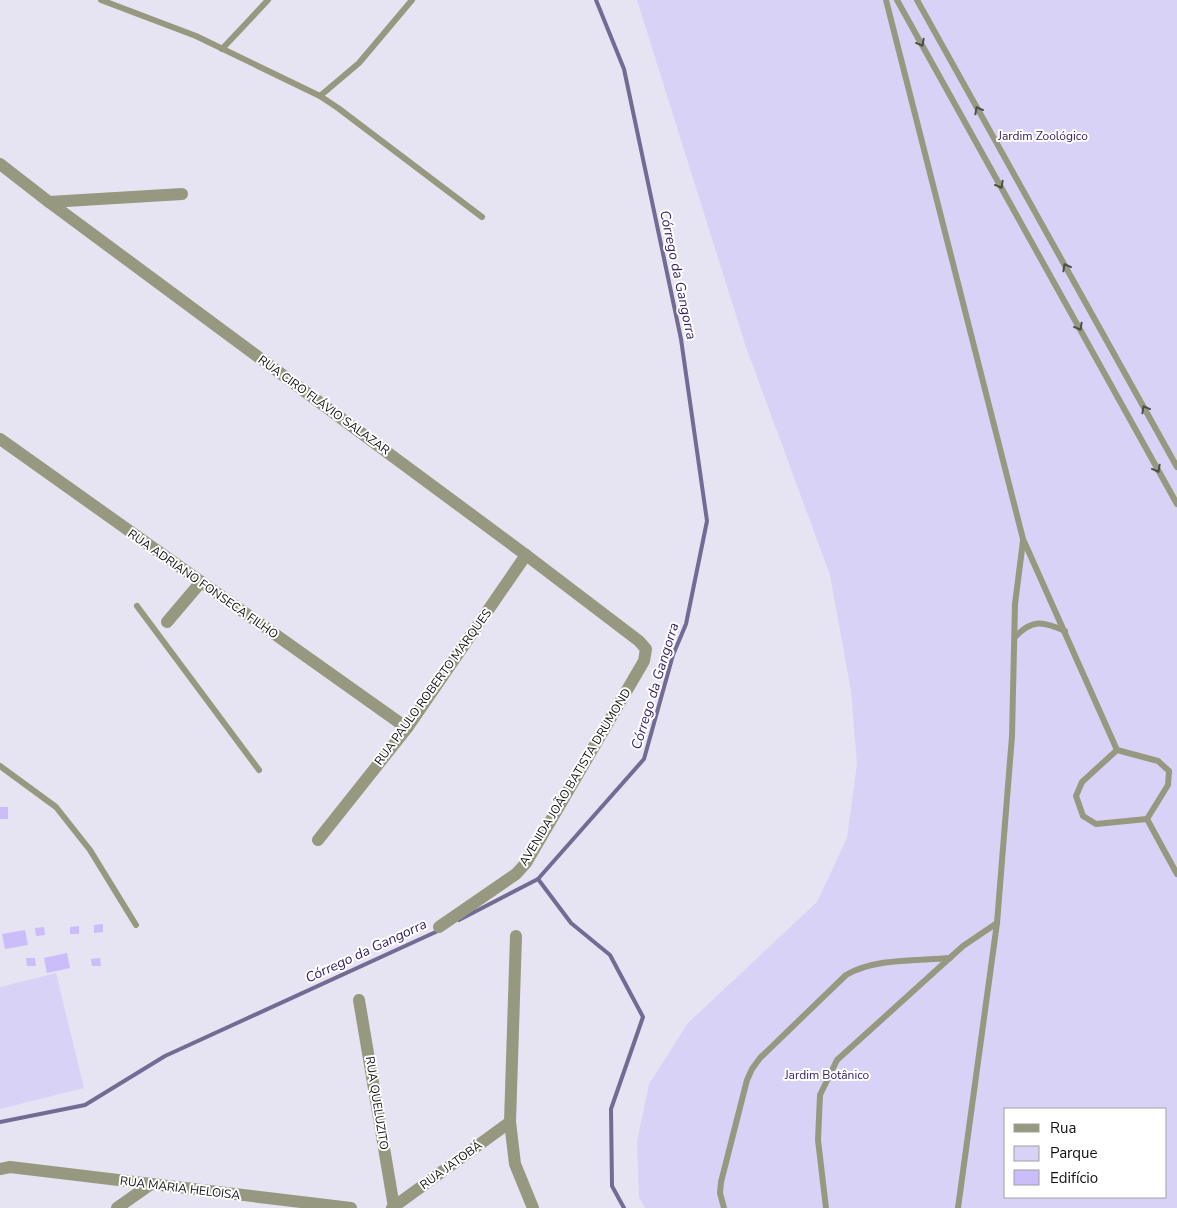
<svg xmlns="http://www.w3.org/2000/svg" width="1177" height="1208" viewBox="0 0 1177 1208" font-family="'Nunito Sans',sans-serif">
  <rect width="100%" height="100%" fill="#e6e3f2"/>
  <g fill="#d9d2f7" fill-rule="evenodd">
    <path d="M 637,0 L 1177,0 L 1177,1208 L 645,1208 L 639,1197 L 637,1142 L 649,1084 L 688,1023 L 817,902 L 847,838 L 857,764 L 851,691 L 830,575 L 746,347 ZM 1006,1109 L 1166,1109 L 1166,1197 L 1006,1197 Z"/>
    <path d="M 56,973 L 84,1088 L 0,1109 L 0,987 Z"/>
  </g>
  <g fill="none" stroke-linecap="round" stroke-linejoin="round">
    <g stroke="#736b94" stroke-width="4">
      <path d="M 538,879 L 571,923 L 610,955 L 643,1017 L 611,1109 L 612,1186 L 624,1208"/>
      <path d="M 459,920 L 538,879 L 644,759 L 673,655 L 686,624 L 707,521 L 681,339 L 624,69 L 596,0"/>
      <path d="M 0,1122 L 85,1105 L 165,1056 L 440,930"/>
    </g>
  </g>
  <g fill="#cabdfa">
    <rect x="0" y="807" width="8" height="12"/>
    <path d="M 103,924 L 103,932 L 94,933 L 94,925 Z"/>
    <path d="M 79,926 L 79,934 L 70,934 L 70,927 Z"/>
    <path d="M 44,927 L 45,935 L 36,936 L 35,928 Z"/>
    <path d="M 25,930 L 28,945 L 5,949 L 2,934 Z"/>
    <path d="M 67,953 L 70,968 L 47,973 L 44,958 Z"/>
    <path d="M 26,958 L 35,958 L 36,966 L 27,966 Z"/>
    <path d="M 100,958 L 101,966 L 92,966 L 91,959 Z"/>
  </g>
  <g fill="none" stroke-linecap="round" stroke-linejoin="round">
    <g stroke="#96997f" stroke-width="6">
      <path d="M 101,0 L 196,36 L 320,96 L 338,108 L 482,217"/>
      <path d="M 886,0 L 1023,539 L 1117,750"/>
      <path d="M 897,0 L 1177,504"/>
      <path d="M 917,0 L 1177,467"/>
      <path d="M 222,49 L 268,0"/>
      <path d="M 320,96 L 359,63 L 412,0"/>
      <path d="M 137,606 L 259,770"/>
      <path d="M 1015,637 C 1032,619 1043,621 1065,631"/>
      <path d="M 1117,750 L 1158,761 L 1169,771 L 1168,785 L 1147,819 L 1096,824 L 1083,816 L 1076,796 L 1082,782 Z"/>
      <path d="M 0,766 L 56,807 L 90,850 L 136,925"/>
      <path d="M 1147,819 L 1177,874"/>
      <path d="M 724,1208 L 720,1193 L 721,1182 L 747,1080 L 752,1069 L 760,1058 L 846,975 C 875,958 917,961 950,958"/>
      <path d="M 826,1208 L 818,1140 L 820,1095 L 837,1060 L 963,946 L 997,923"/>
      <path d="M 958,1208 L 997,923 L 1012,736 L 1015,604 L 1023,541"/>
    </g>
    <g stroke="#96997f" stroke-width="12">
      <path d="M 0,164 L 49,202 L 526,555 L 639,641 L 646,649 L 644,661 L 526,863 L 516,874 L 439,927"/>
      <path d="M 49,202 L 182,194"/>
      <path d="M 0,439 L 407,728"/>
      <path d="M 167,622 L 201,582"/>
      <path d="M 318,840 L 407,728 L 526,555"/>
      <path d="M 516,936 L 510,1122 L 515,1164 L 533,1208"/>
      <path d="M 359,1000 L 394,1207"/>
      <path d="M 0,1169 L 10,1167 L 351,1208"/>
      <path d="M 117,1208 L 151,1184"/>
      <path d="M 392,1208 L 510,1122"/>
    </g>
  </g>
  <defs><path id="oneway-chevron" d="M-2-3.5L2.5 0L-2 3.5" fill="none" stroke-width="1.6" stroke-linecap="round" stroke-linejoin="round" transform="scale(1.25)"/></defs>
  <g stroke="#4d4e45">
    <use href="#oneway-chevron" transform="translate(921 43) rotate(61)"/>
    <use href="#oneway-chevron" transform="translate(978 110) rotate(-119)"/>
    <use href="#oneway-chevron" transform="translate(1000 185) rotate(61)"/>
    <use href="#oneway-chevron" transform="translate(1066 267) rotate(-119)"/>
    <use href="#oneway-chevron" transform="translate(1079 327) rotate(61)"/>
    <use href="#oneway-chevron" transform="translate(1145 409) rotate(-119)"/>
    <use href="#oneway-chevron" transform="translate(1157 469) rotate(61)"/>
  </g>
  <g text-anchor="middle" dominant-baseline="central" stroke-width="4" stroke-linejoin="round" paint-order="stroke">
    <g font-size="12" fill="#321a5e" stroke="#fff">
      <text x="1043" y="136">Jardim Zoológico</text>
      <text x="827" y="1075">Jardim Botânico</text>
    </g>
    <g font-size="12" fill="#111115" stroke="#fff">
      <text transform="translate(324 405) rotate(36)">RUA CIRO FLÁVIO SALAZAR</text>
      <text transform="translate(203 584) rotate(35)">RUA ADRIANO FONSECA FILHO</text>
      <text transform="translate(433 687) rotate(-54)">RUA PAULO ROBERTO MARQUES</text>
      <text transform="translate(575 777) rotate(-59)">AVENIDA JOÃO BATISTA DRUMOND</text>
      <text transform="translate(377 1103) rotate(81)">RUA QUELUZITO</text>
      <text transform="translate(451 1165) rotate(-36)">RUA JATOBÁ</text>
      <text transform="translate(180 1188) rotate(7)">RUA MARIA HELOISA</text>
    </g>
    <g font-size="14" font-style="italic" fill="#3a2368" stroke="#fff">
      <text transform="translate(678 275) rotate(78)">Córrego da Gangorra</text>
      <text transform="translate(655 686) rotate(-73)">Córrego da Gangorra</text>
      <text transform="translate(366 951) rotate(-25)">Córrego da Gangorra</text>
    </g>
  </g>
  <rect x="1004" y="1108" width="162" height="90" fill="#ffffff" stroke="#a0a0a1"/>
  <rect x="1014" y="1124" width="25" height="8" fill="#96997f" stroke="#a0a0a1"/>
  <text x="1050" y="1133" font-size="15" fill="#111115">Rua</text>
  <rect x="1014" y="1146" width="25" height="15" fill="#d9d2f7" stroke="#a0a0a1"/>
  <text x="1050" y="1158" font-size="15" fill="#111115">Parque</text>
  <rect x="1014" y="1170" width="25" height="15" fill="#cabdfa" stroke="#a0a0a1"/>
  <text x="1050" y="1183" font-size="15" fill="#111115">Edifício</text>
</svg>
